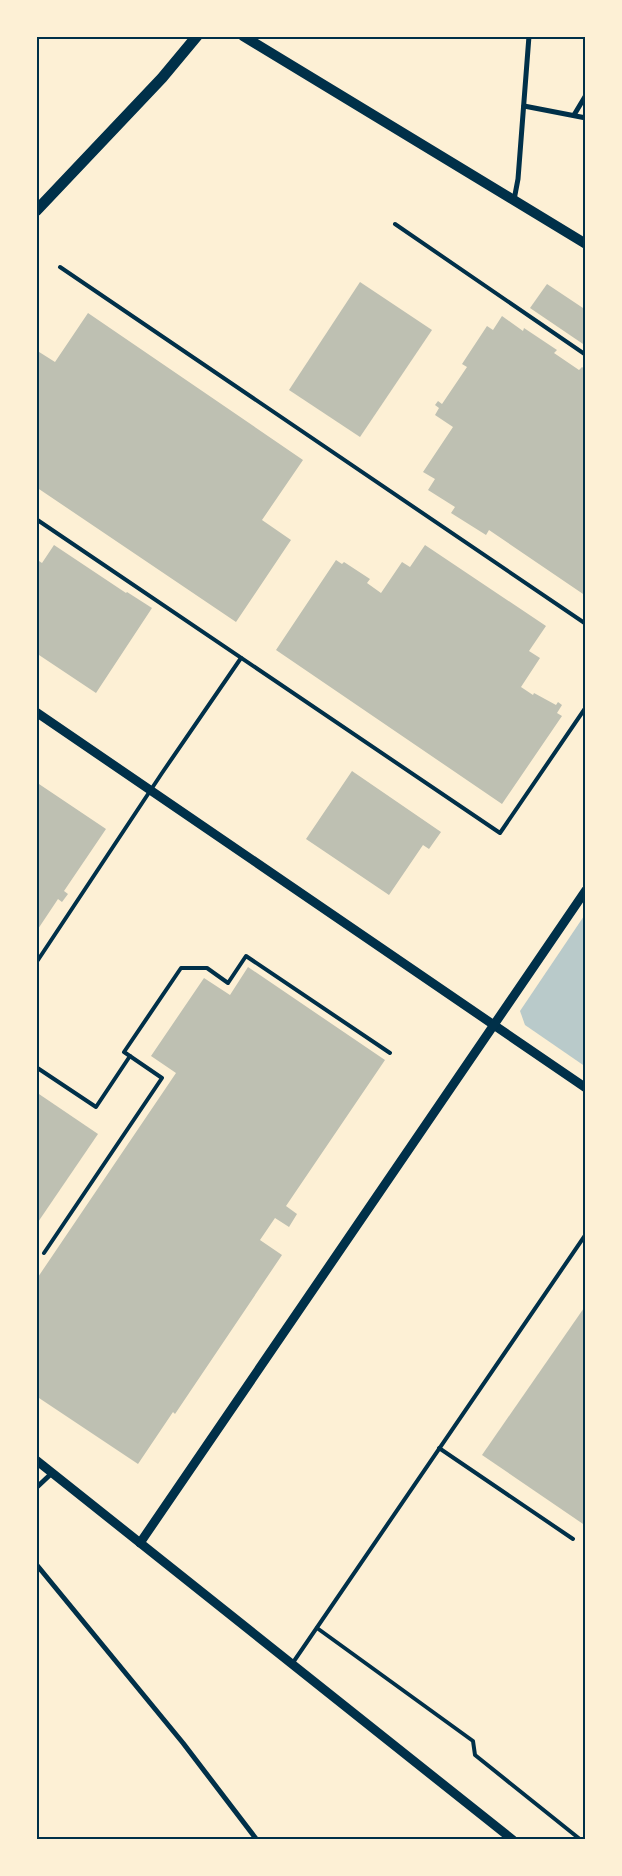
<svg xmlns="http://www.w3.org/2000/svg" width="622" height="1876" viewBox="0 0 622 1876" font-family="Montserrat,sans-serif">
  <rect width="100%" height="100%" fill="#fdf0d5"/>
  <path fill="#b9caca" d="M 586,913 L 586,1067 L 525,1025 L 520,1011 Z"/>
  <g fill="#bec0b2">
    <path d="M 360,282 L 432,330 L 360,437 L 289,390 Z"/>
    <path d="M 547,284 L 586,310 L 586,346 L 530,308 Z"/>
    <path d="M 88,313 L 303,460 L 262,520 L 291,540 L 236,622 L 36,487 L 36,350 L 55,362 Z"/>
    <path d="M 502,316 L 523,331 L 524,328 L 557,350 L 554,353 L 579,370 L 582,367 L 586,370 L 586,596 L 489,530 L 486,535 L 451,513 L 455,507 L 428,490 L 435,479 L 423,472 L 453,427 L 435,415 L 439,408 L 435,405 L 438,401 L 442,404 L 467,367 L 462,364 L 487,326 L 493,330 Z"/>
    <path d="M 54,545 L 126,593 L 127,592 L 152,608 L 96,693 L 36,653 L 36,559 L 42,563 Z"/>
    <path d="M 425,545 L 546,626 L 529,651 L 540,658 L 521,687 L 533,695 L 534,693 L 556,705 L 558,702 L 562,705 L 557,713 L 562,716 L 502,804 L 276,650 L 336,560 L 342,564 L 344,562 L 370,579 L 367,583 L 381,593 L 402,562 L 410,567 Z"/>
    <path d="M 352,771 L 441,832 L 429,849 L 423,845 L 389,895 L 306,839 Z"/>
    <path d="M 36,782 L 106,829 L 64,891 L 68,894 L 62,902 L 58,899 L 36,932 Z"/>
    <path d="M 248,967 L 385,1060 L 286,1206 L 297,1214 L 289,1227 L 275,1218 L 260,1240 L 282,1255 L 175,1414 L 173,1412 L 138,1464 L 36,1396 L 36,1280 L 176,1073 L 151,1056 L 204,978 L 230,995 Z"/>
    <path d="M 36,1092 L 98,1134 L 36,1225 Z"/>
    <path d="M 586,1305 L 586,1526 L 482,1455 Z"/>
  </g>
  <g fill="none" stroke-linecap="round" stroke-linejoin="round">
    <g stroke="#003049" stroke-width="4">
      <path d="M 395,224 L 586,355"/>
      <path d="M 60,267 L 586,624"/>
      <path d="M 36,519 L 500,833 L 586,707"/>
      <path d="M 36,963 L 162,773 L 241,658"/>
      <path d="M 36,1067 L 96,1107 L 130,1056"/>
      <path d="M 44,1253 L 162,1078 L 124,1052 L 181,968 L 207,968 L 228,983 L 246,956 L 390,1053"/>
      <path d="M 439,1448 L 573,1539"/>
      <path d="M 317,1628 L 473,1741 L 475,1755 L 581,1840"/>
      <path d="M 292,1664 L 586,1234"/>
    </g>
    <g stroke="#003049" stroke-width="5">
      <path d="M 524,106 L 586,118"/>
      <path d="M 574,115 L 586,95"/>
      <path d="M 514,200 L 518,179 L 529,36"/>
      <path d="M 36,1488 L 52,1473"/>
      <path d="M 36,1564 L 183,1743 L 257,1840"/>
    </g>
    <g stroke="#003049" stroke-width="9">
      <path d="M 36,712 L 586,1088"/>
      <path d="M 36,1460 L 513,1840"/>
      <path d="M 140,1543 L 586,890"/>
    </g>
    <path stroke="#003049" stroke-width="10" d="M 243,36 L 586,244"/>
    <path stroke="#003049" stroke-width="11" d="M 36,211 L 162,78 L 197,36"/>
  </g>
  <rect width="622" height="1876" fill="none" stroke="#fdf0d5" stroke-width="75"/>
  <rect x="38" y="38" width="546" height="1800" fill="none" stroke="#003049" stroke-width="2"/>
</svg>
